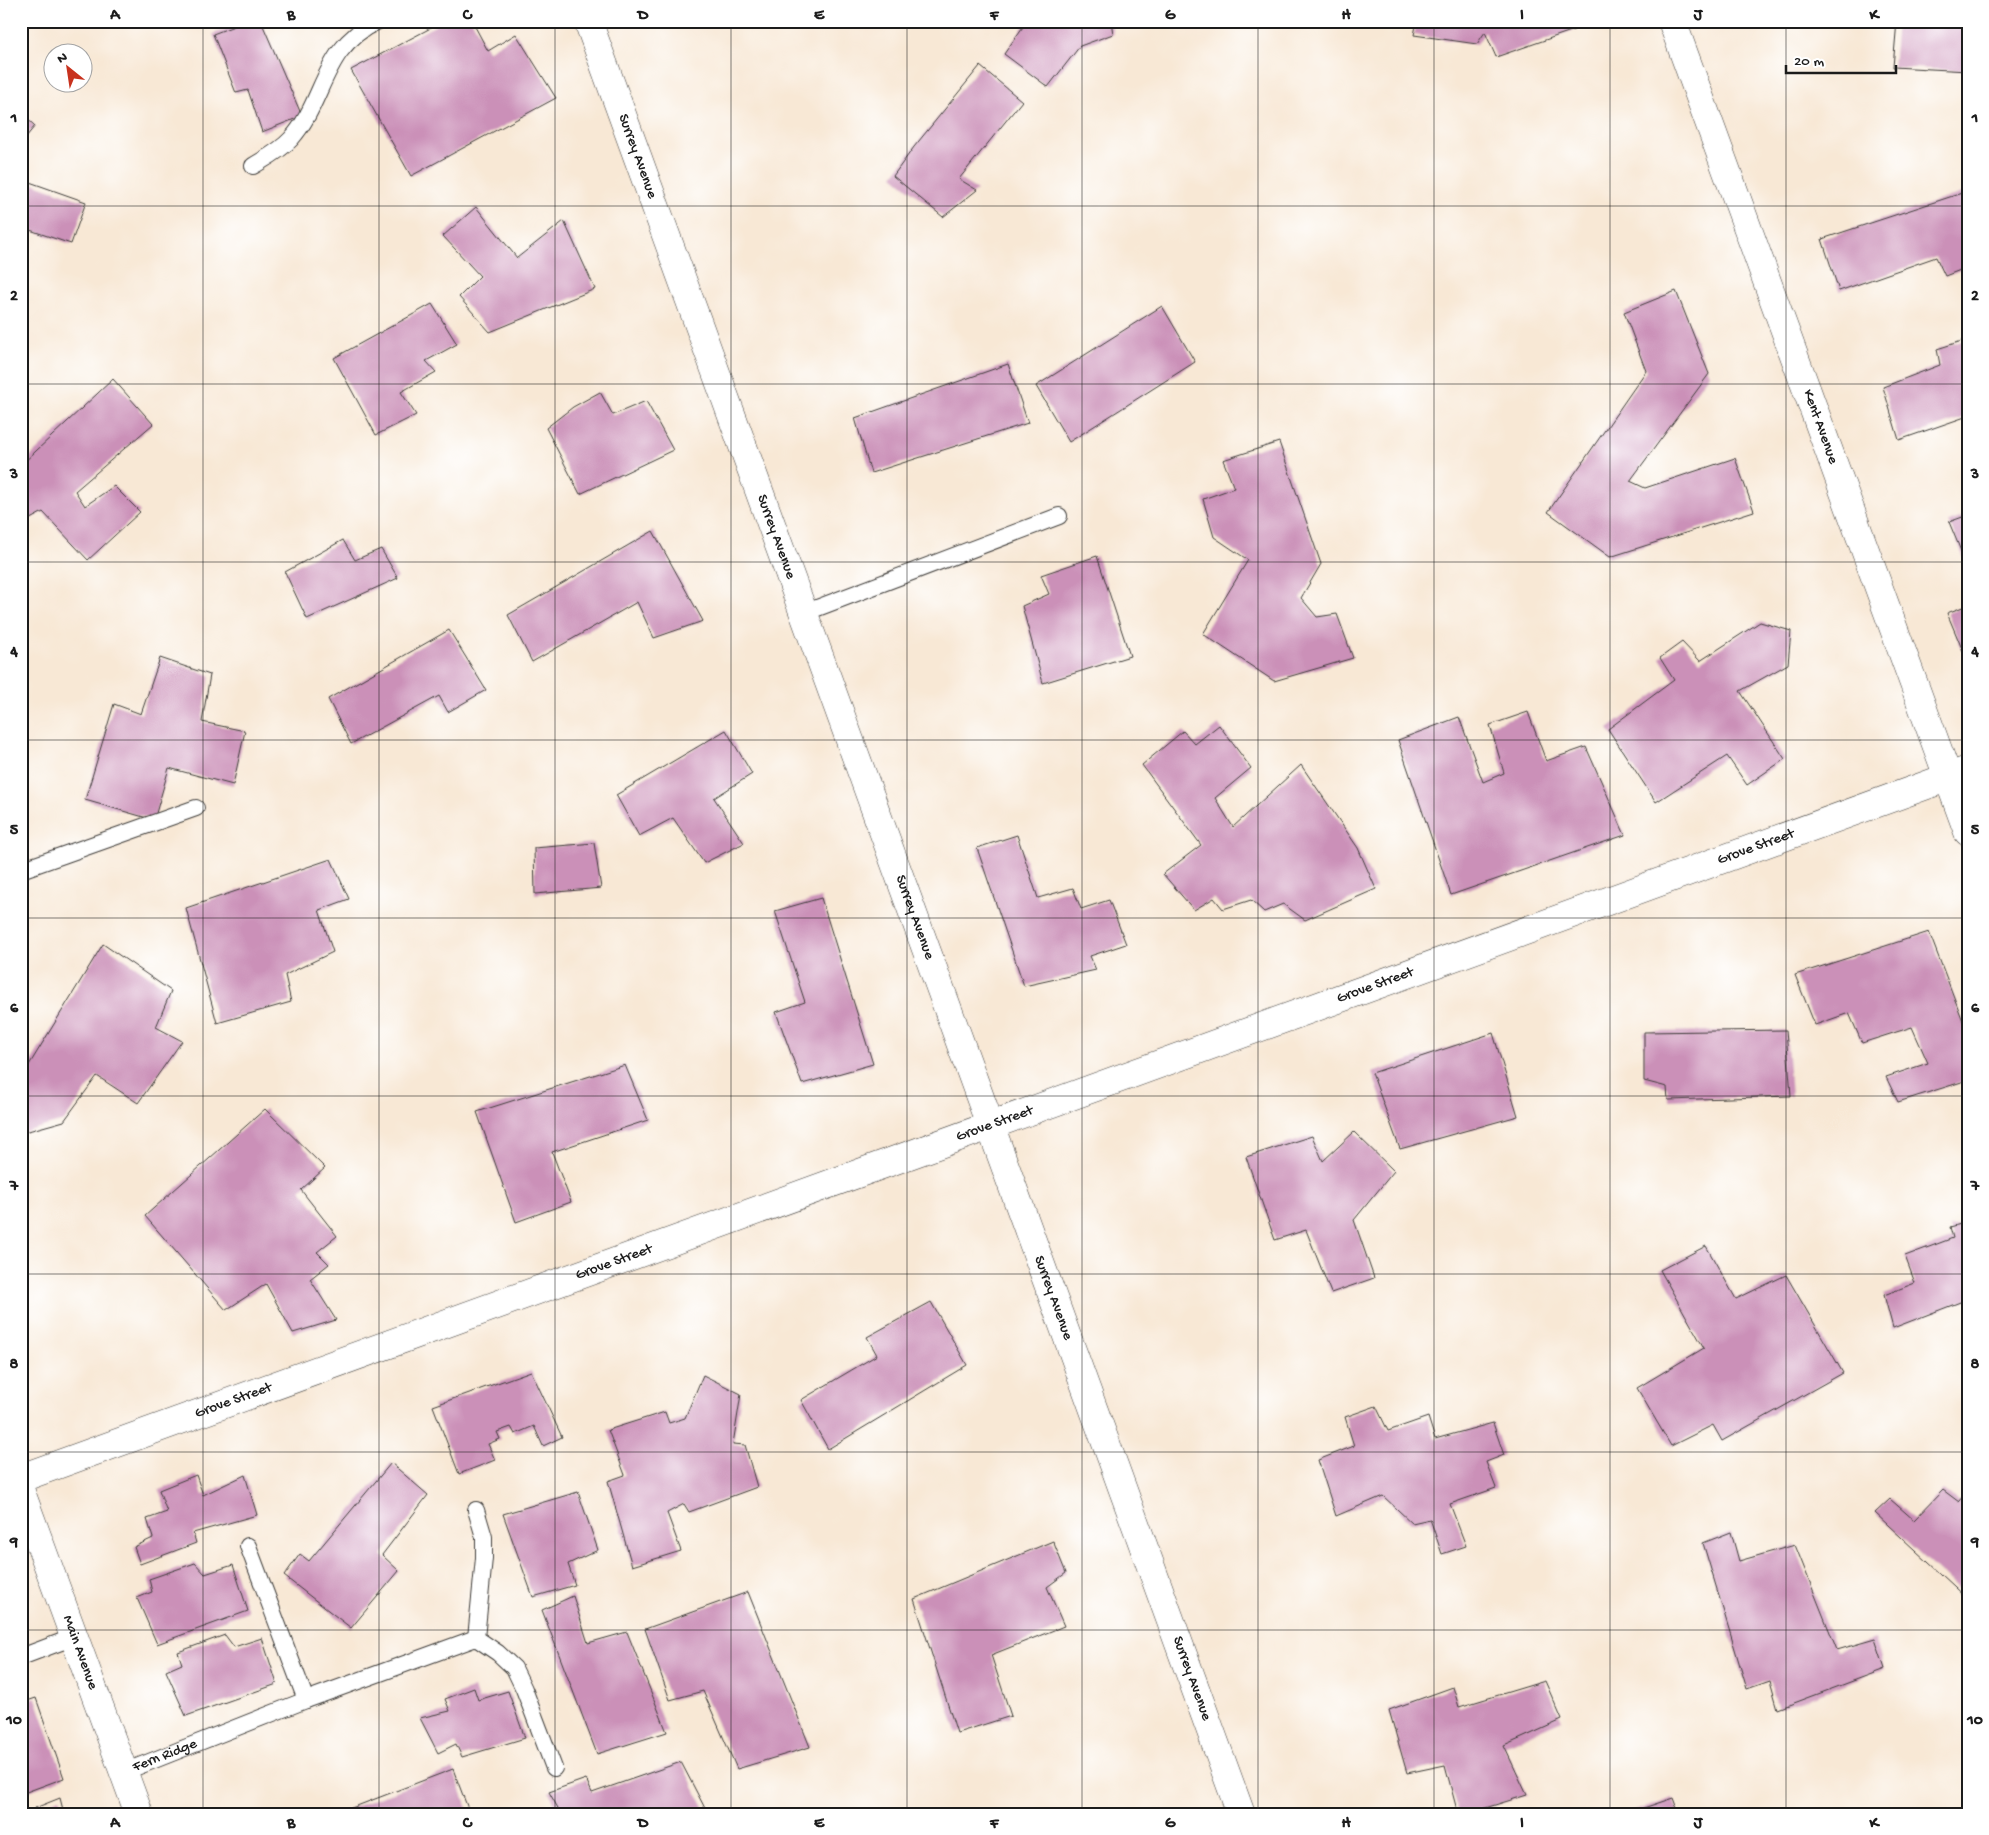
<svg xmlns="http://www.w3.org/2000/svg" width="1989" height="1835" viewBox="0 0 1989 1835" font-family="'Gochi Hand',sans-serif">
  <rect width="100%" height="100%" fill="#fff"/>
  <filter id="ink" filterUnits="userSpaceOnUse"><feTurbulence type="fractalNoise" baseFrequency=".02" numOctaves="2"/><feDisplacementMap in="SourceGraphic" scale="10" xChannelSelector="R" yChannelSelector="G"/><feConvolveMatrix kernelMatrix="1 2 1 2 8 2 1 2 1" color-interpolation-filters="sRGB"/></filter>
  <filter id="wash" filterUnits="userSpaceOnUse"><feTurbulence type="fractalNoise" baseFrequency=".0096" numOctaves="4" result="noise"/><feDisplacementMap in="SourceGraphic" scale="20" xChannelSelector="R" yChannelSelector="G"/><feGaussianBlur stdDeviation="1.12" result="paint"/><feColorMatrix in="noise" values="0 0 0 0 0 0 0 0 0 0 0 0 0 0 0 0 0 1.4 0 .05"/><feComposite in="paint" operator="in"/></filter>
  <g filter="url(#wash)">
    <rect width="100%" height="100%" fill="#f8e8d5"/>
    <g id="blocks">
      <g fill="#cb90b8">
        <path d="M 247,21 L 261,21 L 302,116 L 262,132 L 248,90 L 236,93 L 213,34 Z"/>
        <path d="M 444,21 L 472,21 L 488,51 L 516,34 L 556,98 L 411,176 L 351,70 Z"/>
        <path d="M 1027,21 L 1111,21 L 1113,34 L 1080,46 L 1048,87 L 1004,54 Z"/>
        <path d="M 1417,21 L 1571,21 L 1574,30 L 1496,57 L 1485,32 L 1477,44 L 1414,35 Z"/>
        <path d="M 1897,21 L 1968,21 L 1968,71 L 1893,67 Z"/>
        <path d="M 980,66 L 1022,101 L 959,179 L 977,190 L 943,217 L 893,176 L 914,147 Z"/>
        <path d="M 21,113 L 35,126 L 21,143 Z"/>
        <path d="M 21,179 L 86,202 L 71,244 L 21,227 Z"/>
        <path d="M 1968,191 L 1968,267 L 1945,276 L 1936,257 L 1839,291 L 1822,239 Z"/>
        <path d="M 476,207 L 517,258 L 564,221 L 595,289 L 490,332 L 459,297 L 480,276 L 443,236 Z"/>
        <path d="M 1676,291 L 1709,374 L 1630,481 L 1645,488 L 1735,458 L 1754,511 L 1610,557 L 1548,512 L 1646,371 L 1624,312 Z"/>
        <path d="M 432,304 L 457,344 L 426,361 L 436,372 L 401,392 L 416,415 L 376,435 L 334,358 Z"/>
        <path d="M 1162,306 L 1195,362 L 1069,442 L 1036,386 Z"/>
        <path d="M 1968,339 L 1968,416 L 1899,440 L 1883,387 L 1940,365 L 1937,349 Z"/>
        <path d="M 1008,364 L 1028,423 L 871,473 L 855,418 Z"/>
        <path d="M 113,379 L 153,424 L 75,491 L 85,506 L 114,486 L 140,512 L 88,560 L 43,512 L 21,524 L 21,465 Z"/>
        <path d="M 600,392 L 613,415 L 646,401 L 673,450 L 580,494 L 546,428 L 573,407 Z"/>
        <path d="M 1279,442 L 1321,564 L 1301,598 L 1317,617 L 1337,614 L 1353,658 L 1274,681 L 1203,634 L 1248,560 L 1214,537 L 1203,499 L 1234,488 L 1223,460 Z"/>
        <path d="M 1968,515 L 1968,568 L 1949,522 Z"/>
        <path d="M 653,531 L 703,621 L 654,638 L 637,602 L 532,662 L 508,615 Z"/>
        <path d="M 343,540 L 355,560 L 381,549 L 398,578 L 307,619 L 285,572 Z"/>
        <path d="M 1097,556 L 1130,656 L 1043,683 L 1022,606 L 1049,594 L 1041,575 Z"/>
        <path d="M 1968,605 L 1968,663 L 1947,613 Z"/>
        <path d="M 1760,622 L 1791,631 L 1788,664 L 1740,691 L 1785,759 L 1747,785 L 1727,756 L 1656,802 L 1608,729 L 1674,680 L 1660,658 L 1682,642 L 1700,661 Z"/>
        <path d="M 449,630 L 486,690 L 448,712 L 439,696 L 351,744 L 328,699 Z"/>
        <path d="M 160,658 L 210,675 L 202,722 L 245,731 L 233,785 L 169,768 L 154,820 L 85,800 L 114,704 L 141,714 Z"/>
        <path d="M 1528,712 L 1546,761 L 1586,747 L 1625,835 L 1451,895 L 1398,740 L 1459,717 L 1483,782 L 1504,773 L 1490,725 Z"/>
        <path d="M 1219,725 L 1251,768 L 1215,798 L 1233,827 L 1301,765 L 1358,848 L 1376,889 L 1305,920 L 1283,904 L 1264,912 L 1251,900 L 1223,909 L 1214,898 L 1194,910 L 1163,874 L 1201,845 L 1142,765 L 1183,731 L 1195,744 Z"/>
        <path d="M 726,730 L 752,774 L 714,798 L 744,843 L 704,863 L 673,818 L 639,836 L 616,795 Z"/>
        <path d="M 1017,835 L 1038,898 L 1073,888 L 1081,909 L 1109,900 L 1126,944 L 1090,956 L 1096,970 L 1024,986 L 977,848 Z"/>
        <path d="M 594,843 L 601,888 L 535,894 L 534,848 Z"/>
        <path d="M 331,859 L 349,899 L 319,910 L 333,952 L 285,975 L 291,1002 L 217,1023 L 186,908 Z"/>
        <path d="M 821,898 L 873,1064 L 802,1084 L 776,1012 L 805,1002 L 775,911 Z"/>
        <path d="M 1929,932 L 1968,1034 L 1968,1080 L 1898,1102 L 1886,1077 L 1928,1063 L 1912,1027 L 1862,1043 L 1849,1013 L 1815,1025 L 1795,975 Z"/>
        <path d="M 103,944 L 171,991 L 156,1027 L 182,1041 L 138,1103 L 97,1076 L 64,1121 L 21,1133 L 21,1072 L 26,1070 Z"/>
        <path d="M 1786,1030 L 1791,1096 L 1668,1100 L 1667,1087 L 1644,1081 L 1644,1032 Z"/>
        <path d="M 1493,1033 L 1518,1116 L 1400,1149 L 1372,1073 Z"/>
        <path d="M 625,1065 L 648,1120 L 552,1152 L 571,1202 L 516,1222 L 477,1112 Z"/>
        <path d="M 265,1109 L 325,1168 L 301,1190 L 337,1236 L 317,1252 L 329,1264 L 310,1279 L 336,1320 L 293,1333 L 266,1284 L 226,1310 L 145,1216 Z"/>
        <path d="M 1354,1132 L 1394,1171 L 1354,1220 L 1374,1278 L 1331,1293 L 1306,1230 L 1275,1240 L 1246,1157 L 1312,1136 L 1323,1161 Z"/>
        <path d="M 1968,1222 L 1968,1299 L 1893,1328 L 1884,1295 L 1915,1283 L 1905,1256 L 1953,1238 L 1950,1227 Z"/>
        <path d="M 1706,1246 L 1736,1299 L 1786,1275 L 1843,1373 L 1722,1441 L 1713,1425 L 1671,1446 L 1637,1388 L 1704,1348 L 1660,1270 Z"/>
        <path d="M 931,1302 L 967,1365 L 828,1449 L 801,1400 L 877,1355 L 867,1337 Z"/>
        <path d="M 531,1371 L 562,1437 L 543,1446 L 534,1426 L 515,1434 L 511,1427 L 497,1432 L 500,1439 L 488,1444 L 495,1460 L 459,1474 L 433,1406 Z"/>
        <path d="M 703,1375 L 741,1394 L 733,1444 L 745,1445 L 757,1487 L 689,1512 L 684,1504 L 667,1513 L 681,1551 L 632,1566 L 608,1481 L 625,1475 L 608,1430 L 665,1412 L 669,1423 L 685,1418 Z"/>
        <path d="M 1376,1406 L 1388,1431 L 1428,1417 L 1435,1439 L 1493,1423 L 1504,1455 L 1486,1462 L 1496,1488 L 1450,1504 L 1466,1546 L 1442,1554 L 1430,1519 L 1412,1523 L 1383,1496 L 1336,1516 L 1318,1460 L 1354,1446 L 1345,1417 Z"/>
        <path d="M 391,1463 L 428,1495 L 382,1555 L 399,1571 L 351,1628 L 284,1576 L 300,1554 L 309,1561 Z"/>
        <path d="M 196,1475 L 203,1495 L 245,1475 L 257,1515 L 193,1533 L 196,1543 L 140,1564 L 134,1547 L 153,1538 L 147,1519 L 167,1512 L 159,1490 Z"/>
        <path d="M 1943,1490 L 1959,1502 L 1968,1492 L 1968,1599 L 1875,1513 L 1890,1499 L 1914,1520 Z"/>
        <path d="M 578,1492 L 598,1550 L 568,1564 L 575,1585 L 533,1597 L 503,1514 Z"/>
        <path d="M 1731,1532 L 1739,1561 L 1795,1545 L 1837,1650 L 1875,1639 L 1885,1669 L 1778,1709 L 1770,1681 L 1747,1689 L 1703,1543 Z"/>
        <path d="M 1053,1541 L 1066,1573 L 1047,1587 L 1064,1626 L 991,1655 L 1011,1716 L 957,1733 L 914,1599 Z"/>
        <path d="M 195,1563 L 205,1574 L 233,1565 L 248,1611 L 157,1644 L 137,1598 L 152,1592 L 149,1579 Z"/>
        <path d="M 748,1592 L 810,1747 L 737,1769 L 703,1691 L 670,1700 L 645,1629 Z"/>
        <path d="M 573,1596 L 588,1643 L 627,1632 L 667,1732 L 597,1754 L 542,1610 Z"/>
        <path d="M 225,1635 L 234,1647 L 262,1638 L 277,1684 L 186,1716 L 166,1671 L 182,1664 L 178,1652 Z"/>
        <path d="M 1545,1681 L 1562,1720 L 1504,1746 L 1527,1795 L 1466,1814 L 1458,1814 L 1445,1765 L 1407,1773 L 1389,1710 L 1453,1687 L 1459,1707 Z"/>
        <path d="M 474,1688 L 478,1700 L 508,1691 L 525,1738 L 462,1757 L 456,1744 L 438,1753 L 420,1718 L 450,1711 L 445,1699 Z"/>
        <path d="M 36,1698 L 64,1778 L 21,1794 L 21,1703 Z"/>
        <path d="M 681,1762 L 708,1814 L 549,1814 L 559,1810 L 549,1792 L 586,1779 L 592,1793 Z"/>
        <path d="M 453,1769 L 470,1814 L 336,1814 Z"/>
        <path d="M 60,1798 L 64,1814 L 37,1814 L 35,1808 Z"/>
        <path d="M 1673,1798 L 1679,1814 L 1629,1814 L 1629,1813 Z"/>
      </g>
    </g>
  </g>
  <g filter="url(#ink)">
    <use href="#blocks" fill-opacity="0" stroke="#3d3b38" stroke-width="1"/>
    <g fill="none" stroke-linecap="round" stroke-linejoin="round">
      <g stroke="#3d3b38" stroke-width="18">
        <g id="lane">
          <path d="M 253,166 C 266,158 280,151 291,139 C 326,100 321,47 378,21"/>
          <path d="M 804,613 L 1059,516"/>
          <path d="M 21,870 L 196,808"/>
          <path d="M 476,1510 L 484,1537 L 484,1558 L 476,1638 L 498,1653 L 514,1668 L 524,1689 L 554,1768"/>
          <path d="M 248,1546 L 306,1700"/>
          <path d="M 21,1657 L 74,1637"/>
          <path id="s1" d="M 124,1772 L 306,1700 L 476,1638"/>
        </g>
      </g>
      <g stroke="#3d3b38" stroke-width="29">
        <g id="street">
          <path id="s2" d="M 588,21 L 1241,1814"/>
          <path id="s3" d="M 1672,21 L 1968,832"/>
          <path id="s4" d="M 21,1478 L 1968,770"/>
          <path id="s5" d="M 21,1492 L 139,1814"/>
        </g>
      </g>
      <use href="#lane" stroke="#fff" stroke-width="16"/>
      <use href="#street" stroke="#fff" stroke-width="28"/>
    </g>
  </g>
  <path fill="none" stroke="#1c1c1c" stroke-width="1" stroke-opacity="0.55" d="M 203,21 L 203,1814M 379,21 L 379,1814M 555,21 L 555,1814M 731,21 L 731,1814M 907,21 L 907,1814M 1082,21 L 1082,1814M 1258,21 L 1258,1814M 1434,21 L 1434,1814M 1610,21 L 1610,1814M 1786,21 L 1786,1814M 21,206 L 1968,206M 21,384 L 1968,384M 21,562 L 1968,562M 21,740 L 1968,740M 21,918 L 1968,918M 21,1096 L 1968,1096M 21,1274 L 1968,1274M 21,1452 L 1968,1452M 21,1630 L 1968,1630"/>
  <g text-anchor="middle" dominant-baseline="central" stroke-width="4.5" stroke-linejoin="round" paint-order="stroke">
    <g font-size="15" fill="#1c1c1c" stroke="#fff">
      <text stroke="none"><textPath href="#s2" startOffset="144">Surrey Avenue</textPath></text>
      <text stroke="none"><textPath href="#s3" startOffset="432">Kent Avenue</textPath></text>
      <text stroke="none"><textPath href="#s2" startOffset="549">Surrey Avenue</textPath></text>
      <text stroke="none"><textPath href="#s4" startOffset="1846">Grove Street</textPath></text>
      <text stroke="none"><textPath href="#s2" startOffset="954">Surrey Avenue</textPath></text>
      <text stroke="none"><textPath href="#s4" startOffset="1441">Grove Street</textPath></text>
      <text stroke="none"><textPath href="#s4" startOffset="1036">Grove Street</textPath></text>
      <text stroke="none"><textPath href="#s4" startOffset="631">Grove Street</textPath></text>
      <text stroke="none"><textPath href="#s2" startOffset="1359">Surrey Avenue</textPath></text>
      <text stroke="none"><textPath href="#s4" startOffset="226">Grove Street</textPath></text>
      <text stroke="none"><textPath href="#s5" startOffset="171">Main Avenue</textPath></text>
      <text stroke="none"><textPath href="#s2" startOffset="1764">Surrey Avenue</textPath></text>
      <text stroke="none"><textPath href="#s1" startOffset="44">Fern Ridge</textPath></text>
    </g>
  </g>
  <rect width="1989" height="1835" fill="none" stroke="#fff" stroke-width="55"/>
  <g transform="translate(68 68) rotate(330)"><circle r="24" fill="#ffffff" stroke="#a4a4a4"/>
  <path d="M0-4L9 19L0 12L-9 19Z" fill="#c8321e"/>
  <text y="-8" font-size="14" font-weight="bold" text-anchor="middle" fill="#1c1c1c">N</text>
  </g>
  <path d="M1786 65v8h110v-8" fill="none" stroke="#1c1c1c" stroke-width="2.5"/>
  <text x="1794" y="65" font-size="15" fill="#1c1c1c" stroke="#ffffff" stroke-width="4" paint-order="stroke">20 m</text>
  <rect x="28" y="28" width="1934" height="1780" fill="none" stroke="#1c1c1c" stroke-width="2"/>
  <g font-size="16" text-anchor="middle" font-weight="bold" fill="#1c1c1c">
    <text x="115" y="19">A</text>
    <text x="291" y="19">B</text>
    <text x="467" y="19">C</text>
    <text x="643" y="19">D</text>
    <text x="819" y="19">E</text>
    <text x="994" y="19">F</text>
    <text x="1170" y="19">G</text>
    <text x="1346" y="19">H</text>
    <text x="1522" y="19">I</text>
    <text x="1698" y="19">J</text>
    <text x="1874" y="19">K</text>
    <text x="14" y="122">1</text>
    <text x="1975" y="122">1</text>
    <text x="14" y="300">2</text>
    <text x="1975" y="300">2</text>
    <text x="14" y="478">3</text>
    <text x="1975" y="478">3</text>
    <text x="14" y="656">4</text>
    <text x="1975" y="656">4</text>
    <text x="14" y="834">5</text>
    <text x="1975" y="834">5</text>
    <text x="14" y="1012">6</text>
    <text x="1975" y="1012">6</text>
    <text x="14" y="1190">7</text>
    <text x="1975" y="1190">7</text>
    <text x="14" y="1368">8</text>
    <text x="1975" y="1368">8</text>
    <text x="14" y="1546">9</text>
    <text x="1975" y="1546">9</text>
    <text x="14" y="1724">10</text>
    <text x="1975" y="1724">10</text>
    <text x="115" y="1827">A</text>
    <text x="291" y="1827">B</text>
    <text x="467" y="1827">C</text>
    <text x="643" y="1827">D</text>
    <text x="819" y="1827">E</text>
    <text x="994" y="1827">F</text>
    <text x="1170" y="1827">G</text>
    <text x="1346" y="1827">H</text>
    <text x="1522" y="1827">I</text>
    <text x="1698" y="1827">J</text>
    <text x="1874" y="1827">K</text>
  </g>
</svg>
